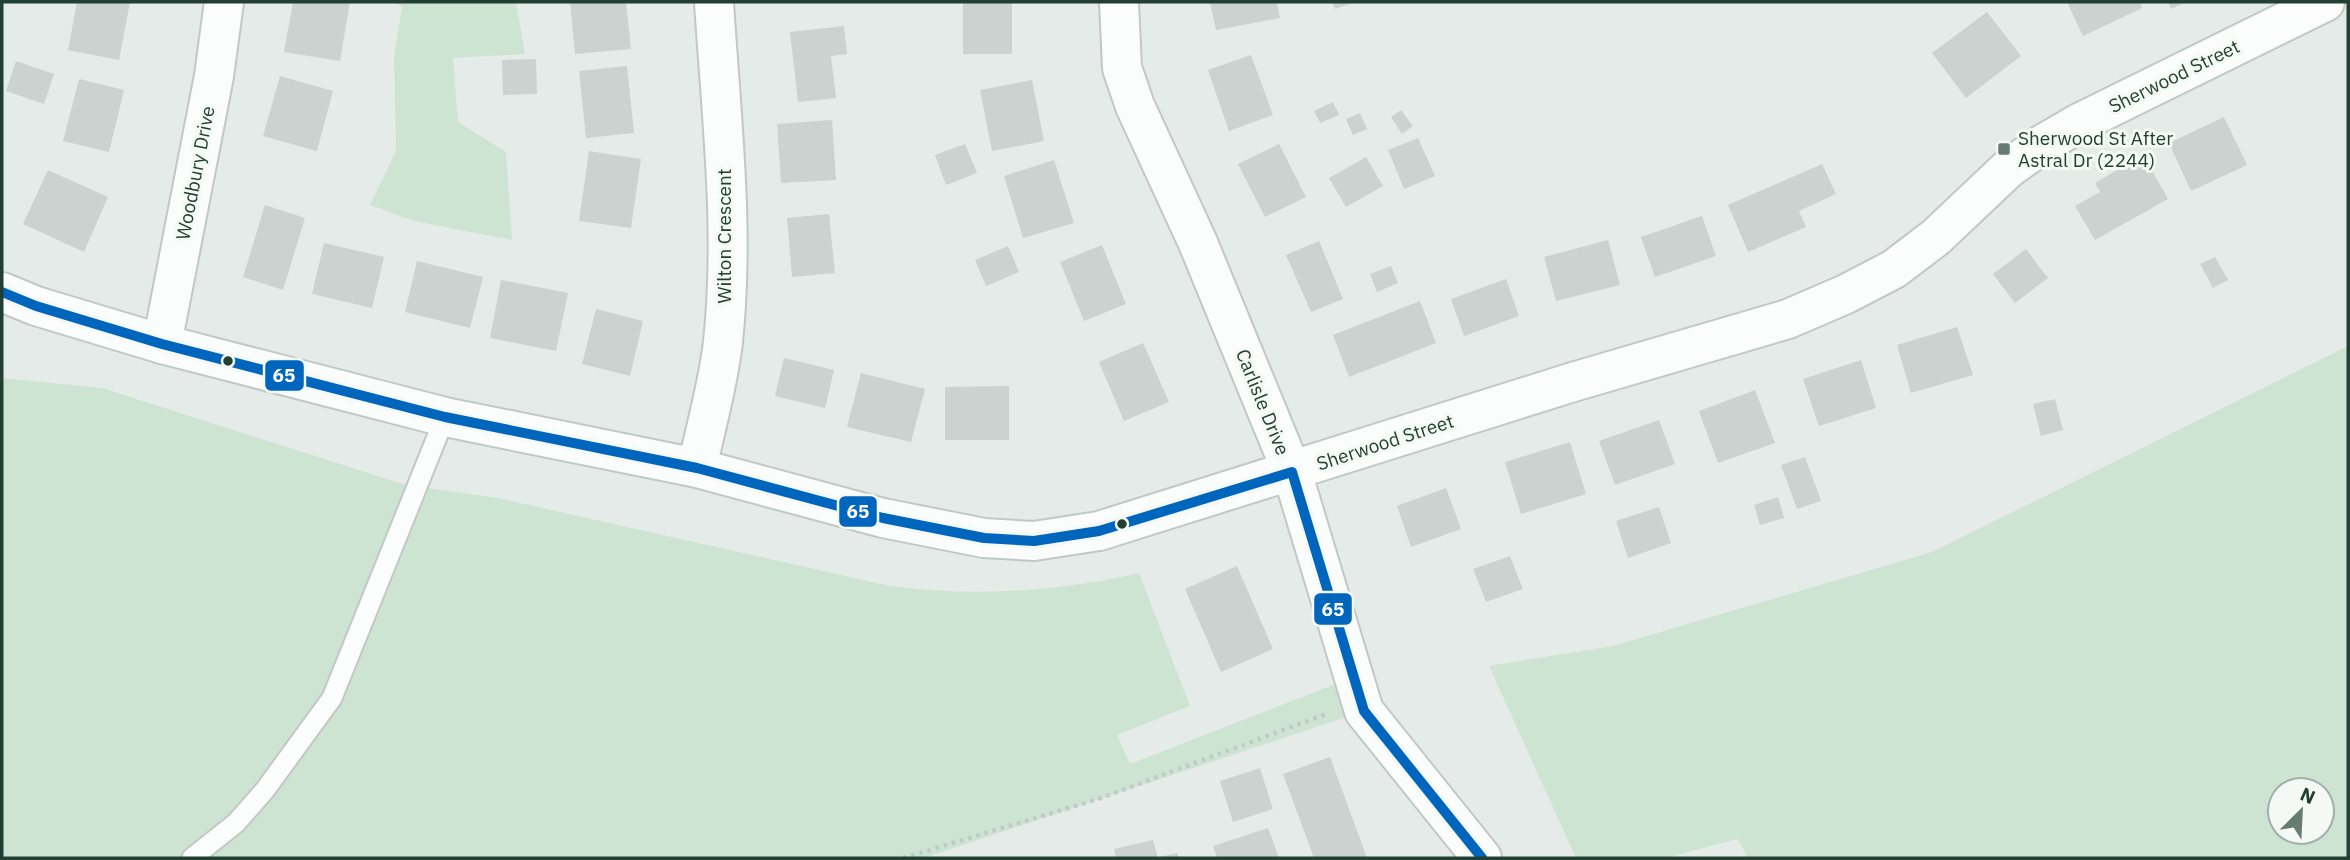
<svg xmlns="http://www.w3.org/2000/svg" width="2350" height="860" viewBox="0 0 2350 860" font-family="'IBM Plex Sans',sans-serif">
  <rect width="100%" height="100%" fill="#e5ebe8"/>
  <g fill="#cee4d3" fill-rule="evenodd">
    <path d="M 394,2 L 516,2 L 525,54 L 453,58 L 458,122 L 506,152 L 512,240 L 414,221 L 370,205 L 396,151 L 394,56 L 402,6 Z"/>
    <path d="M 2348,346 L 2348,858 L 1748,858 L 1738,839 L 1665,858 L 1576,858 L 1489,666 L 1613,646 L 1932,552 ZM 2280,790 L 2322,790 L 2322,832 L 2280,832 Z"/>
    <path d="M 2,378 L 102,388 L 406,485 L 498,498 L 890,586 C 975,597 1056,592 1139,573 L 1190,706 L 1117,735 L 1130,764 L 1348,679 L 1364,711 L 924,858 L 2,858 Z"/>
  </g>
  <g fill="#ccd2cf">
    <path d="M 77,2 L 130,2 L 119,60 L 68,50 Z"/>
    <path d="M 293,2 L 350,2 L 340,61 L 284,52 Z"/>
    <path d="M 570,2 L 626,2 L 631,49 L 575,54 Z"/>
    <rect x="963" y="2" width="49" height="52"/>
    <path d="M 1210,2 L 1277,2 L 1280,18 L 1216,30 Z"/>
    <path d="M 1332,2 L 1355,2 L 1335,9 Z"/>
    <path d="M 2067,2 L 2140,2 L 2142,8 L 2083,36 Z"/>
    <path d="M 2168,2 L 2186,2 L 2171,9 Z"/>
    <path d="M 1987,12 L 2021,56 L 1966,98 L 1932,53 Z"/>
    <path d="M 844,26 L 847,54 L 831,56 L 836,98 L 798,102 L 790,32 Z"/>
    <path d="M 1251,55 L 1273,115 L 1229,131 L 1208,70 Z"/>
    <path d="M 536,59 L 537,94 L 503,95 L 502,60 Z"/>
    <path d="M 16,61 L 54,74 L 44,104 L 6,91 Z"/>
    <path d="M 627,66 L 634,133 L 586,138 L 579,71 Z"/>
    <path d="M 280,76 L 333,91 L 317,151 L 263,136 Z"/>
    <path d="M 79,79 L 124,90 L 109,152 L 63,141 Z"/>
    <path d="M 1032,80 L 1044,141 L 992,151 L 980,90 Z"/>
    <path d="M 1333,102 L 1339,115 L 1320,123 L 1314,111 Z"/>
    <path d="M 1401,110 L 1413,126 L 1402,134 L 1391,117 Z"/>
    <path d="M 1360,113 L 1367,129 L 1353,135 L 1346,119 Z"/>
    <path d="M 2224,117 L 2247,165 L 2191,191 L 2169,143 Z"/>
    <path d="M 832,120 L 836,180 L 781,183 L 777,124 Z"/>
    <path d="M 1418,138 L 1435,176 L 1404,189 L 1388,150 Z"/>
    <path d="M 965,144 L 977,173 L 946,185 L 935,155 Z"/>
    <path d="M 1279,144 L 1306,197 L 1265,217 L 1238,164 Z"/>
    <path d="M 589,151 L 641,159 L 631,228 L 579,221 Z"/>
    <path d="M 2143,155 L 2168,199 L 2095,240 L 2075,206 L 2100,192 L 2095,183 Z"/>
    <path d="M 1366,157 L 1383,186 L 1346,207 L 1329,178 Z"/>
    <path d="M 1054,160 L 1074,223 L 1023,238 L 1004,176 Z"/>
    <path d="M 1822,164 L 1836,194 L 1799,211 L 1806,227 L 1748,252 L 1728,205 Z"/>
    <path d="M 48,170 L 108,197 L 84,252 L 23,224 Z"/>
    <path d="M 265,205 L 305,218 L 283,290 L 243,277 Z"/>
    <path d="M 829,214 L 835,273 L 792,277 L 787,218 Z"/>
    <path d="M 1702,216 L 1716,256 L 1655,277 L 1641,237 Z"/>
    <path d="M 1608,240 L 1620,285 L 1556,301 L 1544,257 Z"/>
    <path d="M 1319,241 L 1343,299 L 1311,312 L 1286,255 Z"/>
    <path d="M 324,243 L 384,257 L 372,308 L 312,294 Z"/>
    <path d="M 1102,245 L 1126,304 L 1084,321 L 1060,262 Z"/>
    <path d="M 1008,246 L 1019,272 L 986,286 L 975,260 Z"/>
    <path d="M 2026,249 L 2048,278 L 2015,303 L 1993,274 Z"/>
    <path d="M 2215,257 L 2228,280 L 2213,288 L 2200,264 Z"/>
    <path d="M 417,261 L 483,277 L 470,328 L 405,312 Z"/>
    <path d="M 1391,266 L 1398,283 L 1377,292 L 1370,274 Z"/>
    <path d="M 1506,279 L 1519,316 L 1464,336 L 1451,299 Z"/>
    <path d="M 501,280 L 568,293 L 556,351 L 490,338 Z"/>
    <path d="M 1420,301 L 1436,343 L 1349,377 L 1333,335 Z"/>
    <path d="M 596,309 L 643,321 L 630,376 L 582,364 Z"/>
    <path d="M 1957,327 L 1973,375 L 1911,393 L 1897,345 Z"/>
    <path d="M 1143,343 L 1169,402 L 1124,421 L 1099,362 Z"/>
    <path d="M 784,358 L 834,370 L 825,408 L 775,396 Z"/>
    <path d="M 1861,360 L 1876,408 L 1819,426 L 1803,379 Z"/>
    <path d="M 861,373 L 925,389 L 911,442 L 847,427 Z"/>
    <path d="M 1009,386 L 1009,440 L 945,440 L 945,387 Z"/>
    <path d="M 1755,390 L 1775,443 L 1718,463 L 1699,411 Z"/>
    <path d="M 2055,399 L 2063,430 L 2041,436 L 2033,404 Z"/>
    <path d="M 1659,420 L 1675,464 L 1615,485 L 1599,441 Z"/>
    <path d="M 1570,442 L 1586,494 L 1521,514 L 1505,462 Z"/>
    <path d="M 1805,457 L 1821,501 L 1797,509 L 1781,465 Z"/>
    <path d="M 1446,488 L 1461,529 L 1411,547 L 1397,506 Z"/>
    <path d="M 1778,497 L 1784,518 L 1760,525 L 1754,505 Z"/>
    <path d="M 1659,507 L 1671,543 L 1628,558 L 1616,521 Z"/>
    <path d="M 1510,556 L 1523,589 L 1486,602 L 1473,569 Z"/>
    <path d="M 1237,566 L 1273,649 L 1221,672 L 1185,589 Z"/>
    <path d="M 1330,757 L 1367,858 L 1314,858 L 1283,774 Z"/>
    <path d="M 1260,768 L 1273,809 L 1233,822 L 1220,781 Z"/>
    <path d="M 1268,828 L 1279,858 L 1217,858 L 1213,846 Z"/>
    <path d="M 1153,840 L 1158,858 L 1116,858 L 1114,849 Z"/>
    <path d="M 1177,853 L 1179,858 L 1160,858 L 1160,857 Z"/>
  </g>
  <g fill="none" stroke-linecap="round" stroke-linejoin="round">
    <g stroke="#c2c8c5" stroke-width="23">
      <path id="service" d="M 192,858 L 236,823 L 265,790 L 332,698 L 445,417"/>
    </g>
    <g stroke="#c2c8c5" stroke-width="42">
      <g id="minor">
        <path d="M 1119,2 L 1122,68 L 1135,106 L 1198,243 L 1292,472 L 1364,711 L 1482,858"/>
        <path d="M 2,292 L 36,306 L 162,344 L 445,417 L 697,468 L 883,518 L 984,538 L 1034,541 L 1099,531 L 1573,382 L 1788,319 L 1846,294 L 1894,269 L 1936,237 L 2009,168 L 2043,144 L 2081,122 L 2325,2"/>
        <path d="M 162,344 L 214,76 L 224,2"/>
        <path d="M 697,468 C 706,426 718,385 723,342 C 735,229 721,115 714,2"/>
      </g>
    </g>
    <path stroke="#c1cbc6" stroke-width="4.5" stroke-dasharray="3.5 5" stroke-linecap="butt" d="M 903,858 L 1098,799 L 1329,713"/>
    <use href="#service" stroke="#fbfcfc" stroke-width="19"/>
    <use href="#minor" stroke="#fbfcfc" stroke-width="38"/>
    <g stroke="#f4f9f6" stroke-width="16">
      <path id="bus-1" d="M 2,292 L 36,306 L 162,344 L 445,417 L 697,468 L 883,518 L 984,538 L 1034,541 L 1099,531 L 1292,472 L 1364,711 L 1482,858"/>
    </g>
    <use href="#bus-1" stroke="#0065bd" stroke-width="10"/>
  </g>
  <rect fill="#667b73" stroke="#f4f9f6" stroke-width="2.5" x="1997" y="142" width="14" height="14" rx="3.5"/>
  <g fill="#223f34" stroke="#f4f9f6" stroke-width="2.5">
    <circle cx="228" cy="361" r="6"/>
    <circle cx="1122" cy="524" r="6"/>
  </g>
  <g text-anchor="middle" dominant-baseline="central" stroke-width="6" stroke-linejoin="round" paint-order="stroke">
    <g font-size="19" fill="#223f34" stroke="#f4f9f6">
      <text transform="translate(2174 76) rotate(-26)">Sherwood Street</text>
      <text transform="translate(195 173) rotate(-79)">Woodbury Drive</text>
      <text transform="translate(724 236) rotate(-90)">Wilton Crescent</text>
      <text transform="translate(1263 402) rotate(68)">Carlisle Drive</text>
      <text transform="translate(1385 442) rotate(-18)">Sherwood Street</text>
    </g>
    <g font-size="19" fill="#223f34" stroke="#f4f9f6" text-anchor="start">
      <text x="2018" y="138">Sherwood St After<tspan x="2018" dy="22">Astral Dr (2244)</tspan></text>
    </g>
  </g>
  <g stroke="#f4f9f6" stroke-width="2.5">
    <rect x="264" y="359" width="41" height="33" rx="7" fill="#0065bd"/>
    <rect x="838" y="495" width="40" height="33" rx="7" fill="#0065bd"/>
    <rect x="1313" y="592" width="40" height="34" rx="7" fill="#0065bd"/>
  </g>
  <g font-size="19" text-anchor="middle" font-weight="bold" fill="#fff">
    <text x="284" y="382">65</text>
    <text x="858" y="518">65</text>
    <text x="1333" y="616">65</text>
  </g>
  <rect width="2350" height="860" fill="none" stroke="#223f34" stroke-width="7"/>
  <g transform="translate(2301 811) rotate(24)"><circle r="33" fill="#f4f9f6" stroke="#a0afa8" stroke-width="2"/>
  <path d="M0-5L12 26L0 18L-12 26Z" fill="#667b73"/>
  <text y="-10" font-size="19" font-weight="bold" text-anchor="middle" fill="#223f34">N</text>
  </g>
</svg>
